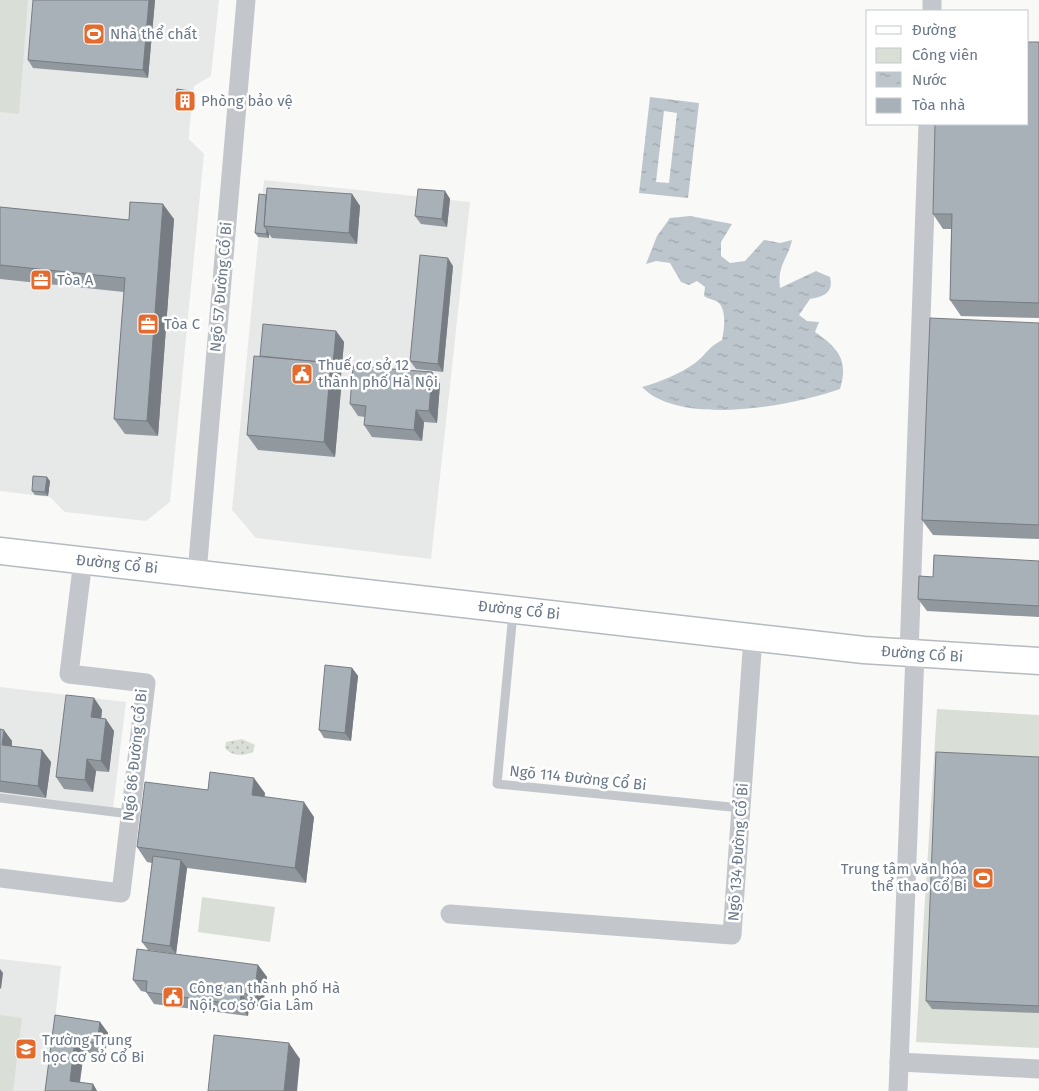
<svg xmlns="http://www.w3.org/2000/svg" width="1039" height="1091" viewBox="0 0 1039 1091" font-family="'Fira Sans',sans-serif">
  <defs>
    <pattern id="grass-dots" width="8" height="8" patternUnits="userSpaceOnUse" patternTransform="scale(1.25)"><rect width="8" height="8" fill="#d9ded6"/><path d="M2 2h.1M6 6h.1" fill="none" stroke="#b4b9b3" stroke-width="1.8" stroke-linecap="round"/></pattern>
    <pattern id="water-ripples" width="26" height="14" patternUnits="userSpaceOnUse" patternTransform="scale(1.25)"><rect width="26" height="14" fill="#bdc6cc"/><path d="M2 4q2-2 4 0t4 0M15 11q2-2 4 0t4 0" fill="none" stroke="#9ea6ab"/></pattern>
  </defs>
  <rect width="100%" height="100%" fill="#f9f9f7"/>
  <g fill="#e7e8e8">
    <path d="M 0,0 L 219,0 L 211,76 L 194,86 L 189,133 L 189,139 L 204,154 L 170,502 L 146,521 L 65,512 L 50,497 L 0,491 Z"/>
    <path d="M 264,180 L 470,202 L 431,559 L 256,538 L 232,510 Z"/>
    <path d="M 0,687 L 126,702 L 113,808 L 0,794 Z"/>
    <path d="M 0,959 L 61,966 L 47,1091 L 0,1091 Z"/>
  </g>
  <path fill="url(#grass-dots)" d="M 242,739 L 255,745 L 253,752 C 243,756 233,757 225,748 L 226,742 Z"/>
  <g fill="#d9ded6">
    <path d="M 0,0 L 28,0 L 19,114 L 0,112 Z"/>
    <path d="M 937,709 L 1039,715 L 1039,1048 L 916,1042 Z"/>
    <path d="M 202,897 L 275,907 L 270,942 L 198,932 Z"/>
    <path d="M 0,1015 L 22,1018 L 13,1091 L 0,1091 Z"/>
  </g>
  <g fill="url(#water-ripples)" fill-rule="evenodd">
    <path d="M 650,97 L 699,103 L 688,198 L 639,193 ZM 664,111 L 677,113 L 669,183 L 656,182 Z"/>
    <path d="M 690,216 L 732,224 L 721,242 L 721,256 L 730,263 L 745,261 L 764,240 L 780,243 L 792,240 C 788,259 777,265 780,288 L 816,271 L 830,277 C 834,293 823,297 810,299 L 799,315 L 807,321 L 819,322 L 815,332 C 838,348 849,360 840,389 C 793,406 680,427 642,387 C 660,382 680,374 695,363 C 706,355 707,348 722,340 C 724,330 727,312 719,303 C 716,300 708,299 704,296 L 705,287 L 697,281 L 689,285 L 681,282 L 670,263 L 656,261 L 646,264 L 657,236 L 670,218 Z"/>
  </g>
  <g fill="none" stroke-linecap="round" stroke-linejoin="round">
    <g stroke="#b5babf" stroke-width="29">
      <path id="secondary" d="M 0,551 L 864,650 L 1039,661"/>
    </g>
    <g stroke="#c3c6cb" stroke-width="9">
      <path d="M 513,613 L 497,784 L 741,808"/>
      <path d="M 0,798 L 130,814"/>
    </g>
    <g stroke="#c3c6cb" stroke-width="19">
      <path d="M 932,11 L 932,0"/>
      <path d="M 197,573 L 246,0"/>
      <path d="M 909,654 L 928,124"/>
      <path d="M 0,878 L 121,893 L 146,683 L 69,674 L 83,560"/>
      <path d="M 450,914 L 732,935 L 753,637"/>
      <path d="M 899,1062 L 1039,1069"/>
      <path d="M 898,1091 L 915,654"/>
    </g>
    <use href="#secondary" stroke="#fff" stroke-width="26"/>
  </g>
  <g fill="#91989e">
    <path d="M 155,0 L 148,78 L 33,68 L 28,60 Z"/>
    <path d="M 1039,42 L 1039,318 L 961,316 L 950,300 L 951,229 L 943,229 L 933,214 Z"/>
    <path d="M 190,91 L 193,95 L 192,109 L 178,108 L 175,104 Z"/>
    <path d="M 445,191 L 450,199 L 447,227 L 421,224 L 415,216 Z"/>
    <path d="M 352,194 L 360,206 L 357,244 L 272,238 L 269,234 L 269,238 L 258,237 L 255,233 L 266,195 Z"/>
    <path d="M 0,207 L 129,220 L 174,219 L 158,436 L 125,434 L 114,419 L 124,292 L 0,279 Z"/>
    <path d="M 453,266 L 443,372 L 416,369 L 410,361 Z"/>
    <path d="M 1039,323 L 1039,539 L 933,535 L 922,520 Z"/>
    <path d="M 336,331 L 344,342 L 341,376 L 340,376 L 342,378 L 335,457 L 258,450 L 247,435 Z"/>
    <path d="M 432,372 L 440,384 L 437,423 L 424,422 L 422,441 L 372,437 L 364,425 L 365,417 L 358,416 L 350,404 Z"/>
    <path d="M 50,481 L 48,496 L 35,495 L 32,491 Z"/>
    <path d="M 1039,561 L 1039,617 L 927,611 L 918,599 L 933,577 Z"/>
    <path d="M 352,668 L 358,676 L 351,741 L 324,738 L 319,730 Z"/>
    <path d="M 94,698 L 102,710 L 101,719 L 114,731 L 109,772 L 96,771 L 93,792 L 64,789 L 56,777 Z"/>
    <path d="M 0,729 L 12,741 L 12,746 L 42,750 L 51,762 L 46,798 L 0,792 Z"/>
    <path d="M 1039,757 L 1039,1013 L 932,1009 L 926,1001 Z"/>
    <path d="M 265,793 L 264,797 L 314,817 L 306,883 L 187,868 L 176,954 L 148,950 L 142,942 L 152,863 L 147,862 L 137,847 Z"/>
    <path d="M 258,965 L 267,977 L 263,1007 L 249,1005 L 248,1016 L 154,1004 L 146,992 L 141,991 L 133,980 Z"/>
    <path d="M 55,1015 L 100,1022 L 108,1033 L 105,1055 L 84,1052 L 80,1083 L 93,1084 L 97,1091 L 45,1091 Z"/>
  </g>
  <g fill="#767c81">
    <path d="M 149,0 L 155,0 L 148,78 L 143,70 Z"/>
    <path d="M 190,91 L 193,95 L 192,109 L 189,105 Z"/>
    <path d="M 445,191 L 450,199 L 447,227 L 442,219 Z"/>
    <path d="M 352,194 L 360,206 L 357,244 L 349,233 Z"/>
    <path d="M 163,204 L 174,219 L 158,436 L 147,421 Z"/>
    <path d="M 267,230 L 269,234 L 269,238 L 266,234 Z"/>
    <path d="M 448,258 L 453,266 L 443,372 L 438,364 Z"/>
    <path d="M 336,331 L 344,342 L 341,376 L 333,364 Z"/>
    <path d="M 331,363 L 342,378 L 335,457 L 324,442 Z"/>
    <path d="M 432,372 L 440,384 L 437,423 L 429,411 Z"/>
    <path d="M 416,410 L 424,422 L 422,441 L 414,430 Z"/>
    <path d="M 47,477 L 50,481 L 48,496 L 45,492 Z"/>
    <path d="M 352,668 L 358,676 L 351,741 L 345,733 Z"/>
    <path d="M 94,698 L 102,710 L 100,729 L 91,717 Z"/>
    <path d="M 106,719 L 114,731 L 109,772 L 101,761 Z"/>
    <path d="M 4,730 L 12,741 L 10,757 L 2,745 Z"/>
    <path d="M 42,750 L 51,762 L 46,798 L 38,786 Z"/>
    <path d="M 87,759 L 96,771 L 93,792 L 85,780 Z"/>
    <path d="M 254,778 L 265,793 L 263,811 L 252,795 Z"/>
    <path d="M 304,802 L 314,817 L 306,883 L 295,868 Z"/>
    <path d="M 181,860 L 187,868 L 176,954 L 170,946 Z"/>
    <path d="M 258,965 L 267,977 L 263,1007 L 254,995 Z"/>
    <path d="M 0,969 L 3,973 L 1,989 L 0,988 Z"/>
    <path d="M 241,993 L 249,1005 L 248,1016 L 240,1005 Z"/>
    <path d="M 100,1022 L 108,1033 L 105,1055 L 97,1043 Z"/>
    <path d="M 75,1040 L 84,1052 L 78,1091 L 70,1081 Z"/>
    <path d="M 289,1043 L 300,1059 L 297,1091 L 284,1091 Z"/>
    <path d="M 93,1084 L 97,1091 L 92,1091 Z"/>
  </g>
  <g fill="#a9b1b8" stroke="#767c81">
    <path d="M 33,0 L 149,0 L 143,70 L 28,60 Z"/>
    <path d="M 1028,42 L 1039,42 L 1039,303 L 950,300 L 952,214 L 933,214 L 935,124 L 1028,124 Z"/>
    <path d="M 177,89 L 190,91 L 189,105 L 175,104 Z"/>
    <path d="M 267,188 L 352,194 L 349,233 L 264,226 Z"/>
    <path d="M 418,189 L 445,191 L 442,219 L 415,216 Z"/>
    <path d="M 259,194 L 266,195 L 264,226 L 267,230 L 266,234 L 255,233 Z"/>
    <path d="M 130,202 L 163,204 L 147,421 L 114,419 L 125,278 L 0,265 L 0,207 L 129,220 Z"/>
    <path d="M 420,255 L 448,258 L 438,364 L 410,361 Z"/>
    <path d="M 930,318 L 1039,323 L 1039,525 L 922,520 Z"/>
    <path d="M 263,324 L 336,331 L 333,364 L 331,364 L 331,363 L 260,356 Z"/>
    <path d="M 254,356 L 331,363 L 324,442 L 247,435 Z"/>
    <path d="M 353,366 L 432,372 L 429,411 L 416,410 L 414,430 L 364,425 L 366,406 L 350,404 Z"/>
    <path d="M 33,476 L 47,477 L 45,492 L 32,491 Z"/>
    <path d="M 934,555 L 1039,561 L 1039,606 L 918,599 L 919,576 L 933,577 Z"/>
    <path d="M 325,665 L 352,668 L 345,733 L 319,730 Z"/>
    <path d="M 66,695 L 94,698 L 91,717 L 106,719 L 101,761 L 87,759 L 85,780 L 56,777 Z"/>
    <path d="M 0,729 L 4,730 L 2,745 L 42,750 L 38,786 L 0,781 Z"/>
    <path d="M 936,752 L 1039,757 L 1039,1006 L 926,1001 Z"/>
    <path d="M 210,772 L 254,778 L 252,795 L 304,802 L 295,868 L 137,847 L 145,782 L 208,790 Z"/>
    <path d="M 153,856 L 181,860 L 170,946 L 142,942 Z"/>
    <path d="M 137,949 L 258,965 L 254,995 L 241,993 L 240,1005 L 146,992 L 147,981 L 133,980 Z"/>
    <path d="M 55,1015 L 100,1022 L 97,1043 L 75,1040 L 70,1081 L 93,1084 L 92,1091 L 45,1091 Z"/>
    <path d="M 214,1035 L 289,1043 L 284,1091 L 208,1091 Z"/>
  </g>
  <defs>
    <g id="stadium-square" transform="scale(1.125)"><rect x="-9" y="-9" width="18" height="18" rx="4" fill="#e36b2e" stroke="#fff"/><path d="M0-5a6.5 5 0 1 0 0 10a6.5 5 0 1 0 0-10ZM-3.5-1.8h7v3.6h-7Z" fill="#fff"/></g>
    <g id="building-square" transform="scale(1.125)"><rect x="-9" y="-9" width="18" height="18" rx="4" fill="#e36b2e" stroke="#fff"/><path d="M-4-6H4V6H1V3H-1V6H-4ZM-2.5-4.3h1.7v1.8h-1.7ZM.8-4.3h1.7v1.8H.8ZM-2.5-1h1.7V.8h-1.7ZM.8-1h1.7V.8H.8Z" fill="#fff"/></g>
    <g id="office-square" transform="scale(1.125)"><rect x="-9" y="-9" width="18" height="18" rx="4" fill="#e36b2e" stroke="#fff"/><path d="M-6-3h4V-5.5h4V-3h4V5H-6ZM-1-4.5V-3h2v-1.5ZM-6 0V1H6V0Z" fill="#fff"/></g>
    <g id="civic-square" transform="scale(1.125)"><rect x="-9" y="-9" width="18" height="18" rx="4" fill="#e36b2e" stroke="#fff"/><path d="M-.6-6.5H3V-4.5H.6V-3L4-1V1h2V6H-6V1h2V-1L-.6-3ZM-1.2 2.5V6h2.4V2.5Z" fill="#fff"/></g>
    <g id="school-square" transform="scale(1.125)"><rect x="-9" y="-9" width="18" height="18" rx="4" fill="#e36b2e" stroke="#fff"/><path d="M0-5L7-2L0 1L-7-2ZM-4 1L0 2.5L4 1V4Q0 6-4 4Z" fill="#fff"/></g>
  </defs>
  <g fill-rule="evenodd">
    <use href="#stadium-square" x="94" y="34"/>
    <use href="#building-square" x="185" y="101"/>
    <use href="#office-square" x="41" y="280"/>
    <use href="#office-square" x="148" y="324"/>
    <use href="#civic-square" x="302" y="374"/>
    <use href="#stadium-square" x="983" y="878"/>
    <use href="#civic-square" x="173" y="997"/>
    <use href="#school-square" x="26" y="1049"/>
  </g>
  <g text-anchor="middle" dominant-baseline="central" stroke-width="5" stroke-linejoin="round" paint-order="stroke">
    <g font-size="15" fill="#697788" stroke="#fff" text-anchor="start">
      <text x="110" y="34">Nhà thể chất</text>
      <text x="201" y="101">Phòng bảo vệ</text>
      <text x="57" y="280">Tòa A</text>
      <text x="164" y="324">Tòa C</text>
      <text x="318" y="365">Thuế cơ sở 12<tspan x="318" dy="17">thành phố Hà Nội</tspan></text>
      <text x="967" y="869" text-anchor="end">Trung tâm văn hóa<tspan x="967" dy="17">thể thao Cổ Bi</tspan></text>
      <text x="189" y="988">Công an thành phố Hà<tspan x="189" dy="17">Nội, cơ sở Gia Lâm</tspan></text>
      <text x="42" y="1040">Trường Trung<tspan x="42" dy="17">học cơ sở Cổ Bi</tspan></text>
    </g>
    <g font-size="15" fill="#697788" stroke="#fff">
      <text transform="translate(221 287) rotate(-85)">Ngõ 57 Đường Cổ Bi</text>
      <text transform="translate(117 564) rotate(6)">Đường Cổ Bi</text>
      <text transform="translate(519 610) rotate(6)">Đường Cổ Bi</text>
      <text transform="translate(922 654) rotate(4)">Đường Cổ Bi</text>
      <text transform="translate(135 755) rotate(-84)">Ngõ 86 Đường Cổ Bi</text>
      <text transform="translate(578 778) rotate(6)">Ngõ 114 Đường Cổ Bi</text>
      <text transform="translate(738 852) rotate(-86)">Ngõ 134 Đường Cổ Bi</text>
    </g>
  </g>
  <rect x="866" y="10" width="162" height="115" fill="#ffffff" stroke="#c3c9cf"/>
  <rect x="876" y="26" width="25" height="8" fill="#ffffff" stroke="#c3c9cf"/>
  <text x="912" y="35" font-size="15" fill="#697788">Đường</text>
  <rect x="876" y="48" width="25" height="15" fill="#d9ded6" stroke="#c3c9cf"/>
  <text x="912" y="60" font-size="15" fill="#697788">Công viên</text>
  <rect x="876" y="72" width="25" height="15" fill="url(#water-ripples)" stroke="#c3c9cf"/>
  <text x="912" y="85" font-size="15" fill="#697788">Nước</text>
  <rect x="876" y="98" width="25" height="15" fill="#a9b1b8" stroke="#c3c9cf"/>
  <text x="912" y="110" font-size="15" fill="#697788">Tòa nhà</text>
</svg>
